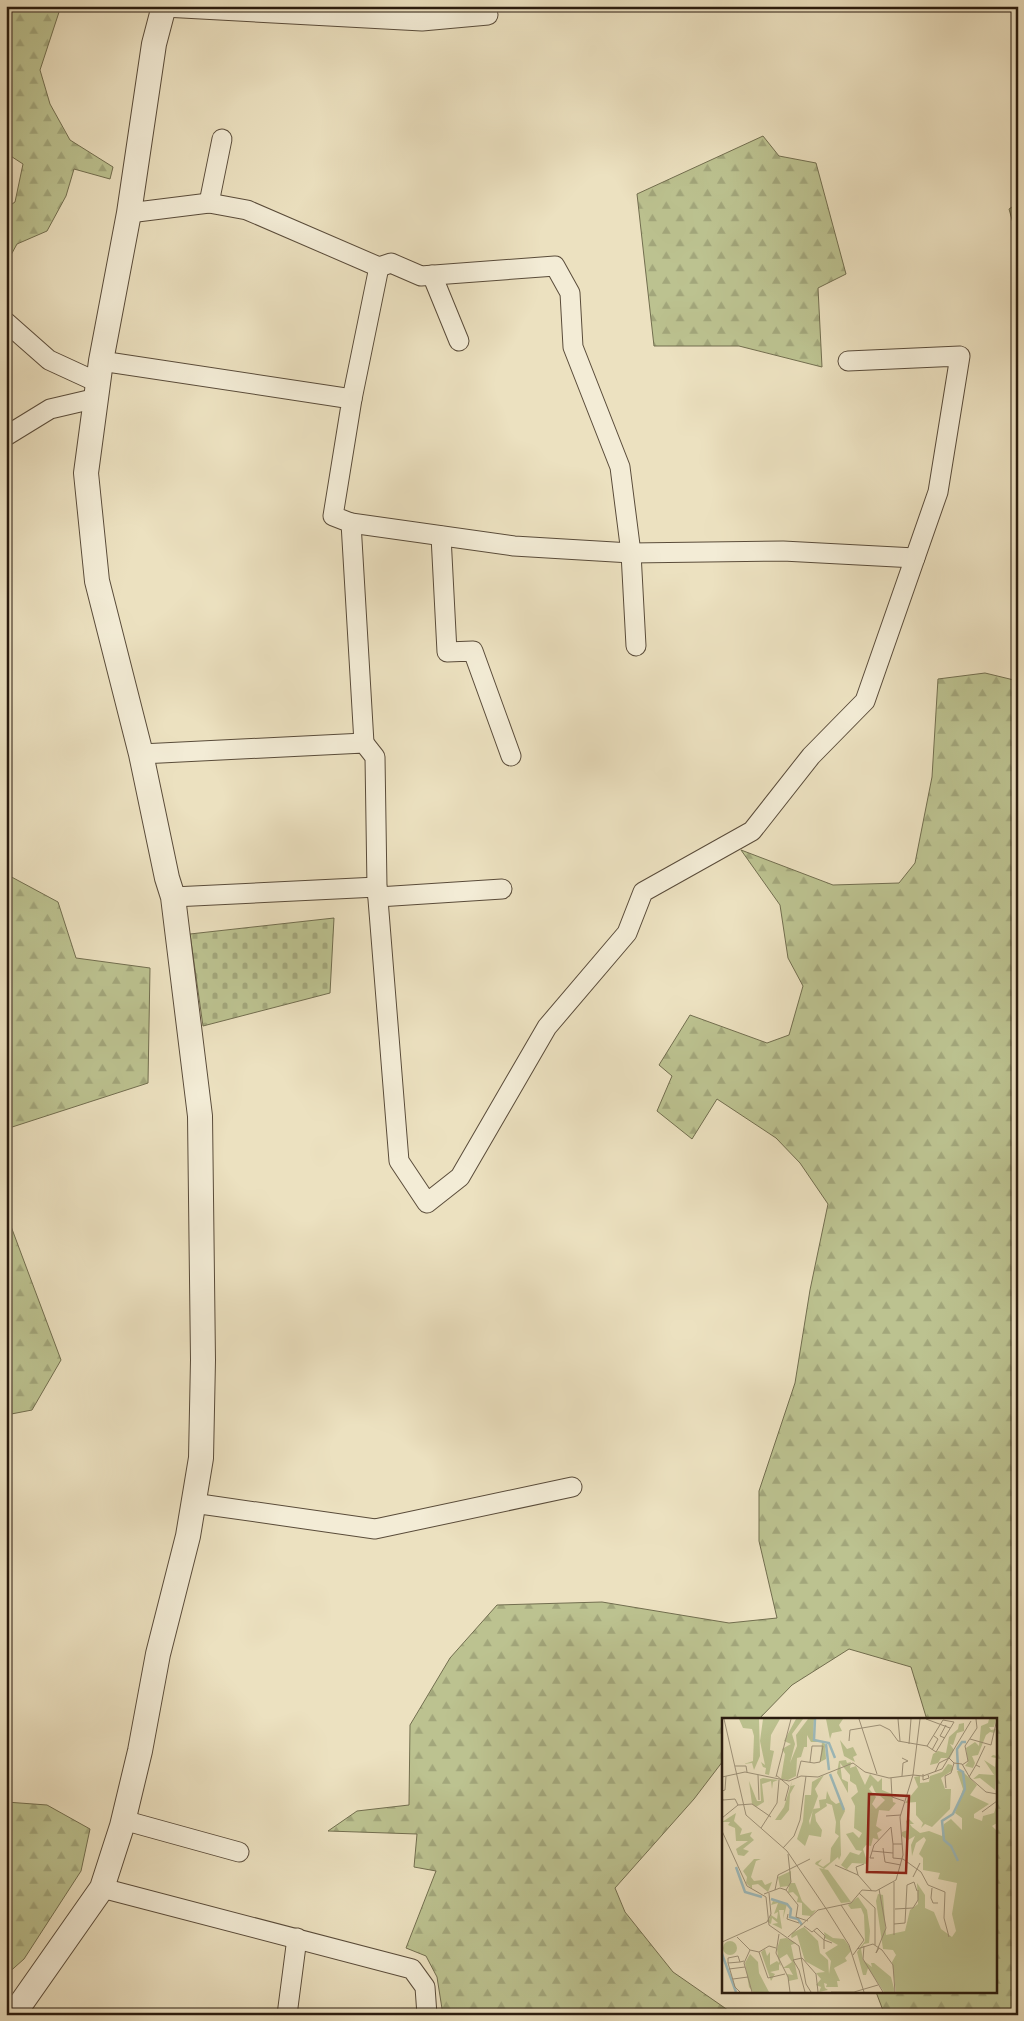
<svg xmlns="http://www.w3.org/2000/svg" width="1024" height="2021" viewBox="0 0 1024 2021" font-family="'Old Standard TT',serif">
  <defs>
    <pattern id="forest-firs" width="22" height="20" patternUnits="userSpaceOnUse" patternTransform="scale(1.25)"><rect width="22" height="20" fill="#bcc290"/><path d="M5 1l3.5 6h-7zM16 11l3.5 6h-7z" fill="#a2a67b"/></pattern>
    <pattern id="cemetery-stones" width="16" height="16" patternUnits="userSpaceOnUse" patternTransform="scale(1.25)"><rect width="16" height="16" fill="#bcc290"/><path d="M2 7V4a2 2 0 0 1 4 0v3zM10 15v-3a2 2 0 0 1 4 0v3z" fill="#a2a67b"/></pattern>
  </defs>
  <rect width="100%" height="100%" fill="#ece1c0"/>
  <filter id="stains"><feTurbulence type="fractalNoise" baseFrequency=".004" numOctaves="4"/><feColorMatrix values="0 0 0 0 .2 0 0 0 0 .09 0 0 0 0 .02 0 0 0 .5 -.17"/></filter>
  <radialGradient id="worn" r=".72"><stop offset=".6" stop-color="#630" stop-opacity="0"/><stop offset="1" stop-color="#630" stop-opacity=".3"/></radialGradient>
  <g fill="url(#forest-firs)" stroke="#726e4f">
    <path d="M 6,6 L 61,6 L 40,70 L 50,104 L 70,140 L 113,167 L 110,179 L 74,169 L 66,196 L 47,231 L 17,244 L 6,264 L 6,208 L 15,202 L 23,164 L 6,153 Z"/>
    <path d="M 763,136 L 779,156 L 816,163 L 846,274 L 818,288 L 822,367 L 739,346 L 654,346 L 637,194 Z"/>
    <path d="M 1018,203 L 1018,241 L 1009,209 Z"/>
    <path d="M 985,673 L 1018,681 L 1018,2015 L 884,2013 L 876,1992 L 995,1992 L 995,1720 L 927,1720 L 911,1667 L 849,1649 L 792,1685 L 758,1720 L 723,1720 L 723,1761 L 694,1799 L 615,1888 L 625,1912 L 673,1972 L 735,2015 L 443,2015 L 437,1977 L 426,1956 L 406,1948 L 436,1871 L 414,1867 L 417,1834 L 328,1831 L 357,1811 L 409,1805 L 410,1725 L 450,1658 L 497,1605 L 602,1602 L 729,1623 L 777,1618 L 759,1541 L 759,1491 L 795,1383 L 810,1290 L 828,1204 L 800,1163 L 776,1138 L 717,1099 L 692,1139 L 657,1111 L 672,1076 L 659,1065 L 690,1015 L 767,1043 L 789,1035 L 803,986 L 788,958 L 780,905 L 741,850 L 833,885 L 899,883 L 915,863 L 932,777 L 938,679 Z"/>
    <path d="M 6,874 L 58,902 L 76,958 L 150,968 L 148,1083 L 6,1129 Z"/>
    <path d="M 6,1213 L 61,1360 L 32,1410 L 6,1415 Z"/>
    <path d="M 6,1802 L 47,1805 L 90,1829 L 81,1871 L 24,1959 L 6,1975 Z"/>
  </g>
  <path fill="url(#cemetery-stones)" stroke="#726e4f" d="M 334,918 L 330,993 L 203,1026 L 190,934 Z"/>
  <g fill="none" stroke-linecap="round" stroke-linejoin="round">
    <g stroke="#5a4c3a" stroke-width="21">
      <g id="minor">
        <path d="M 164,7 L 422,21 L 488,15"/>
        <path d="M 209,203 L 222,139"/>
        <path d="M 129,213 L 209,203 L 247,210 L 379,267 L 391,263 L 421,276 L 555,266 L 570,293 L 573,347 L 620,467 L 631,553 L 636,646"/>
        <path d="M 432,275 L 459,341"/>
        <path d="M 6,322 L 49,360 L 99,383"/>
        <path d="M 101,361 L 352,399 L 333,516 L 351,523 L 364,743"/>
        <path d="M 352,399 L 379,267"/>
        <path d="M 6,436 L 50,409 L 97,398"/>
        <path d="M 351,523 L 514,546 L 631,553 L 783,551 L 915,558"/>
        <path d="M 441,536 L 447,652 L 473,651 L 511,756"/>
        <path d="M 141,754 L 364,743 L 375,757 L 377,887 L 399,1161 L 427,1203 L 460,1177 L 547,1027 L 627,933 L 643,892 L 752,831 L 811,756 L 865,701 L 938,492 L 960,356 L 848,361"/>
        <path d="M 173,897 L 377,887"/>
        <path d="M 378,897 L 502,889"/>
        <path d="M 193,1503 L 375,1529 L 572,1487"/>
        <path d="M 123,1820 L 239,1852"/>
        <path d="M 102,1888 L 412,1969 L 425,1987 L 427,2015"/>
        <path d="M 287,2015 L 297,1938"/>
      </g>
    </g>
    <g stroke="#5a4c3a" stroke-width="26">
      <path id="tertiary" d="M 13,2015 L 102,1888 L 122,1826 L 140,1751 L 158,1654 L 188,1536 L 201,1458 L 203,1360 L 200,1116 L 173,897 L 167,878 L 141,754 L 97,581 L 86,473 L 101,361 L 129,213 L 154,44 L 164,6"/>
    </g>
    <use href="#minor" stroke="#f3ecd6" stroke-width="19"/>
    <use href="#tertiary" stroke="#f3ecd6" stroke-width="24"/>
  </g>
  <g transform="translate(722 1718)">
    <rect width="275" height="275" fill="#ece1c0"/>
    <path d="M 17,1 L 37,1 L 38,38 L 32,52 L 30,45 L 22,46 L 31,43 L 32,18 L 30,11 L 21,10 ZM 41,1 L 58,1 L 49,17 L 48,32 L 52,33 L 47,57 L 43,56 L 44,50 L 41,49 L 39,44 L 43,47 L 38,23 ZM 74,1 L 81,1 L 70,16 L 73,26 L 68,45 L 75,28 L 74,17 L 86,1 L 92,1 L 91,22 L 100,23 L 103,26 L 104,41 L 98,44 L 100,24 L 89,24 L 85,17 L 85,29 L 82,29 L 79,39 L 75,40 L 74,58 L 66,62 L 59,61 L 63,36 L 60,31 L 69,26 L 62,23 ZM 104,1 L 121,1 L 117,7 L 120,13 L 110,15 L 108,21 ZM 267,1 L 274,1 L 272,9 L 267,9 L 269,12 L 274,11 L 272,15 L 268,14 L 264,17 L 256,37 L 250,38 L 253,45 L 251,50 L 243,48 L 246,44 L 244,30 L 253,24 L 257,28 L 259,8 L 266,5 ZM 242,5 L 242,13 L 235,15 L 231,27 L 228,26 L 232,32 L 228,40 L 219,40 L 216,45 L 208,47 L 211,36 L 216,33 L 224,35 L 227,19 L 236,11 L 237,6 ZM 118,22 L 125,31 L 131,29 L 135,37 L 131,39 L 133,44 L 122,38 ZM 271,37 L 275,38 L 273,72 L 258,60 L 251,61 L 257,56 L 272,57 L 262,42 L 273,49 L 274,40 L 269,39 ZM 124,42 L 125,45 L 129,44 L 128,50 L 134,48 L 143,67 L 148,56 L 156,64 L 160,60 L 160,72 L 170,76 L 171,84 L 174,85 L 167,93 L 157,92 L 154,108 L 160,112 L 155,115 L 157,122 L 151,120 L 149,128 L 144,127 L 141,131 L 146,146 L 130,145 L 125,151 L 129,155 L 119,147 L 128,134 L 137,137 L 140,133 L 134,132 L 124,116 L 131,114 L 137,120 L 140,115 L 132,110 L 133,88 L 129,80 L 136,74 L 134,67 L 128,63 L 128,57 L 118,45 L 120,61 L 126,64 L 126,75 L 115,55 L 117,43 ZM 150,67 L 153,74 L 163,82 L 154,91 L 150,86 L 154,79 L 147,71 ZM 226,46 L 230,47 L 231,52 L 219,60 L 223,71 L 229,71 L 228,91 L 210,109 L 203,106 L 199,110 L 201,105 L 194,97 L 194,84 L 183,85 L 196,69 L 192,59 L 198,58 L 198,65 L 207,64 L 208,58 L 220,54 ZM 235,53 L 240,53 L 255,67 L 248,77 L 267,86 L 252,96 L 252,100 L 260,103 L 261,98 L 272,95 L 275,86 L 275,105 L 270,108 L 275,113 L 275,274 L 174,274 L 170,244 L 174,237 L 171,232 L 161,231 L 154,183 L 156,176 L 161,177 L 164,217 L 183,213 L 188,192 L 196,186 L 195,165 L 203,177 L 203,190 L 212,194 L 219,211 L 230,219 L 234,213 L 230,196 L 235,165 L 216,161 L 218,155 L 201,152 L 201,140 L 197,136 L 204,122 L 202,119 L 194,125 L 190,138 L 189,127 L 193,118 L 186,122 L 180,118 L 180,114 L 186,112 L 184,103 L 187,101 L 192,106 L 188,106 L 190,109 L 198,115 L 207,113 L 220,118 L 222,106 L 229,101 L 240,112 L 240,100 L 233,95 L 241,71 ZM 102,57 L 93,71 L 96,78 L 87,103 L 88,107 L 91,91 L 98,90 L 97,82 L 104,81 L 105,73 L 109,82 L 114,86 L 119,84 L 123,93 L 118,103 L 119,137 L 117,142 L 116,139 L 102,151 L 93,146 L 94,144 L 100,141 L 96,146 L 101,149 L 108,144 L 109,130 L 117,118 L 113,115 L 114,104 L 110,87 L 104,85 L 105,88 L 93,96 L 94,103 L 100,112 L 99,119 L 87,117 L 83,128 L 75,121 L 81,103 L 83,77 L 89,77 L 90,64 ZM 41,60 L 56,62 L 51,64 L 50,71 L 49,63 L 40,66 L 42,84 L 34,89 L 30,86 L 27,63 L 35,83 L 39,83 L 38,61 ZM 70,63 L 69,68 L 73,67 L 68,76 L 67,92 L 59,102 L 53,102 L 62,89 ZM 14,95 L 12,103 L 20,111 L 18,117 L 30,114 L 28,118 L 32,122 L 21,131 L 27,133 L 22,138 L 16,137 L 14,131 L 26,123 L 14,123 L 13,110 L 6,107 L 8,104 L 0,104 ZM 32,141 L 39,141 L 34,143 L 29,159 L 32,163 L 40,162 L 43,167 L 50,164 L 46,174 L 36,166 L 30,167 L 30,171 L 24,165 L 25,159 L 21,153 ZM 97,150 L 106,152 L 129,184 L 119,185 ZM 69,153 L 69,165 L 73,165 L 80,183 L 90,193 L 94,192 L 89,198 L 80,197 L 80,185 L 75,184 L 76,179 L 71,174 L 66,175 L 67,168 L 58,169 L 56,159 ZM 136,179 L 145,192 L 148,213 L 147,225 L 142,226 L 139,231 L 141,242 L 150,249 L 149,245 L 152,245 L 169,259 L 173,274 L 162,274 L 146,250 L 144,257 L 141,257 L 135,234 L 143,223 L 142,197 L 139,190 L 129,191 L 126,187 ZM 51,183 L 65,186 L 61,201 L 62,192 L 57,192 L 60,211 L 50,206 L 56,205 L 50,200 L 49,206 L 46,204 L 49,197 L 55,201 L 56,194 L 52,196 L 56,185 L 49,187 ZM 82,209 L 96,223 L 98,235 L 106,242 L 107,256 L 109,243 L 103,235 L 116,227 L 103,220 L 102,214 L 111,220 L 122,221 L 127,228 L 129,233 L 123,240 L 125,243 L 112,250 L 118,263 L 115,263 L 116,269 L 104,269 L 105,266 L 102,265 L 103,270 L 106,272 L 97,274 L 99,269 L 94,267 L 99,261 L 94,255 L 103,254 L 83,243 L 75,217 L 70,220 L 73,223 L 69,219 L 70,215 ZM 64,220 L 74,225 L 69,227 L 76,261 L 67,263 L 65,256 L 71,257 L 67,250 L 61,250 L 70,244 L 65,236 L 57,241 L 59,248 L 57,246 L 57,252 L 48,254 L 53,256 L 49,263 L 39,234 L 43,231 L 45,238 L 48,234 L 48,247 L 55,243 L 57,245 L 55,231 L 58,221 ZM1 230a7 7 0 1 1 14 0a7 7 0 1 1-14 0ZM 28,236 L 36,244 L 37,255 L 47,274 L 31,274 L 27,269 L 23,245 Z" fill="#bcc290" fill-rule="evenodd"/>
    <path fill="none" stroke="#9dbbbd" stroke-width="2.5" d="M 93,1 L 92,22 L 107,25 L 113,40M 104,26 L 107,52M 108,56 L 122,92M 236,143 L 229,128 L 222,122 L 220,103 L 231,96 L 243,71 L 241,54 L 236,51 L 235,31 L 240,24 L 244,24M 14,149 L 23,174 L 40,179M 49,181 L 65,186 L 69,191 L 68,199 L 76,201 L 80,207M 0,236 L 14,274"/>
    <path fill="none" stroke="#9e9279" stroke-width="1" d="M 2,1 L 24,97 L 65,133 L 105,192 L 127,227 L 142,274M 137,1 L 155,56M 176,1 L 178,23M 204,1 L 228,10M 221,2 L 232,4 L 214,34 L 205,28 ZM 223,20 L 218,18 L 224,7M 248,21 L 269,27 L 275,1M 127,23 L 128,12 L 158,7 L 168,12 L 176,23 L 205,28M 187,26 L 189,1M 210,32 L 216,21 L 212,18M 240,47 L 246,43 L 243,28 L 255,10 L 254,1M 254,47 L 263,28M 13,48 L 24,48 L 25,54M 213,54 L 217,45 L 227,40 L 232,45 L 240,46 L 248,60 L 264,74 L 275,76M 201,56 L 201,62 L 207,60 L 206,57M 36,57 L 37,82M 54,57 L 67,68 L 63,83M 180,58 L 181,45 L 186,43 L 180,40M 0,59 L 23,54 L 67,63 L 79,58 L 96,59 L 131,45 L 143,54 L 167,60 L 191,57 L 198,1M 54,59 L 69,1M 75,59 L 79,43 L 92,45 L 98,44 L 101,28 L 90,28 L 88,44M 247,59 L 254,47 L 258,49M 169,60 L 170,79 L 182,83M 224,70 L 223,58 L 229,55 L 232,45M 0,73 L 3,72 L 4,58M 0,79 L 1,82 L 13,81 L 16,87M 16,87 L 30,86 L 49,99M 260,94 L 275,83M 164,98 L 179,97M 0,100 L 16,87M 169,109 L 171,126 L 180,126M 39,110 L 55,85 L 57,62M 0,113 L 25,168 L 44,179 L 47,207 L 77,228 L 84,266 L 89,274M 171,126 L 171,140 L 181,141M 61,130 L 72,118 L 78,102 L 84,58M 161,130 L 163,144 L 179,147M 150,133 L 171,135M 152,140 L 148,140 L 152,127 L 169,109M 181,141 L 199,154 L 206,167 L 223,174 L 222,200 L 227,219M 142,146 L 134,149 L 136,157 L 150,173M 113,147 L 136,157M 191,159 L 198,145M 210,170 L 209,180 L 211,185 L 216,185M 157,171 L 164,210 L 154,235 L 157,230M 53,172 L 56,157 L 88,141M 64,172 L 69,164 L 66,136M 137,175 L 153,190 L 153,227M 42,176 L 58,170 L 64,172 L 76,187 L 74,199 L 86,203M 119,187 L 142,222 L 131,237M 173,191 L 191,190 L 196,182 L 196,172M 66,196 L 65,201 L 77,205M 172,206 L 183,205 L 185,167 L 192,164 L 195,173M 82,208 L 90,214 L 95,210 L 103,218 L 102,222 L 92,213M 57,216 L 54,235 L 66,259 L 68,274M 172,217 L 172,164M 15,219 L 28,232 L 37,234M 66,219 L 96,192 L 129,185 L 140,172 L 154,173 L 174,162 L 181,137 L 178,99 L 191,57 L 201,58 L 220,51 L 249,3M 0,224 L 45,204 L 49,196 L 47,175M 142,228 L 141,241 L 161,274M 102,231 L 102,222 L 110,225M 135,231 L 151,226 L 160,232 L 171,247 L 173,274M 28,232 L 22,245 L 30,274M 37,234 L 46,260 L 63,256M 37,234 L 47,228 L 54,230M 18,244 L 16,238 L 6,240 L 6,245 L 18,244 L 22,243M 6,245 L 13,269 L 18,274M 7,251 L 23,249M 11,261 L 26,259M 83,274 L 77,252 L 71,242 L 80,240 L 94,256 L 96,274M 109,274 L 132,274 L 156,267"/>
    <path fill="#8f2418" fill-opacity="0.15" stroke="#8f2418" stroke-width="2.5" d="M 147,76 L 187,78 L 184,155 L 145,154 Z"/>
    <rect width="275" height="275" fill="none" stroke="#291b0e" stroke-width="2.5"/>
  </g>
  <rect width="1024" height="2021" fill="none" stroke="#ece1c0" stroke-width="25"/>
  <rect x="8" y="8" width="1009" height="2006" fill="none" stroke="#291b0e" stroke-width="2.5"/>
  <rect x="12" y="12" width="999" height="1996" fill="none" stroke="#291b0e"/>
  <rect width="100%" height="100%" filter="url(#stains)"/>
  <rect width="100%" height="100%" fill="url(#worn)"/>
</svg>
